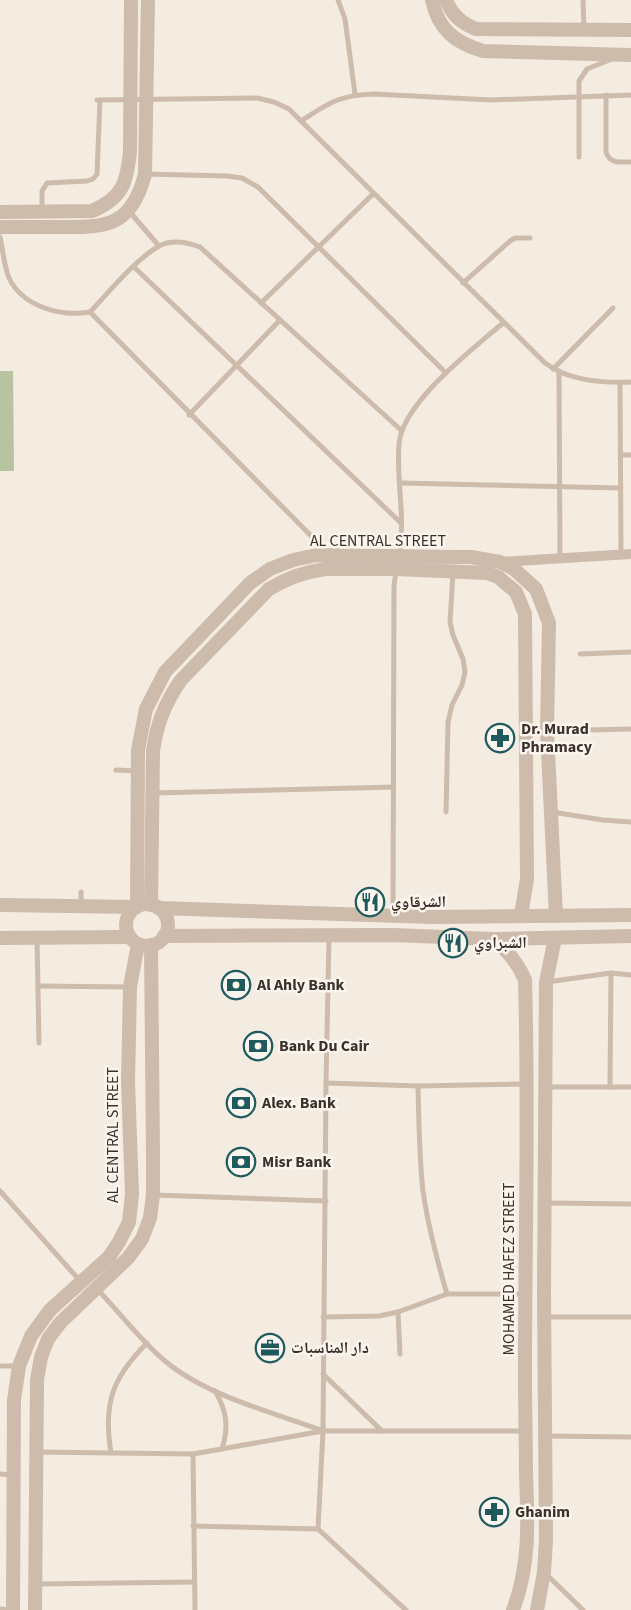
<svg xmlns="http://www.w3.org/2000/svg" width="631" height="1610" viewBox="0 0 631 1610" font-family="'Source Sans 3','Noto Naskh Arabic',sans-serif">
  <rect width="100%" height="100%" fill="#f4ebe1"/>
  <path fill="#b8c4a0" d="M 0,371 L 13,371 L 14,471 L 0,471 Z"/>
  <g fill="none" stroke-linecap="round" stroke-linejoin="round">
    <g stroke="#cdbbac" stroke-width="5">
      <path d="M 338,0 L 345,19 L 355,94"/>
      <path d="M 583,0 L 584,28"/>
      <path d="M 606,95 L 606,152 C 610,164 620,162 631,162"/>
      <path d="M 97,100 L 257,98 L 274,102 L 289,109 L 545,363 C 569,381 602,383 631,382"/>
      <path d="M 301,121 C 329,103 339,95 374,94 L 491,100 L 631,95"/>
      <path d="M 579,157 L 579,81 L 587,69 L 612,59"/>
      <path d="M 145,174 L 227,176 L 242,178 L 258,187 L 446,373"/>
      <path d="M 129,211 L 159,246"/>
      <path d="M 42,212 L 42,191 L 47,183 L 87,181 L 93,179 L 97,174 L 100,100"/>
      <path d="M 0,237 C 3,250 4,266 9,278 C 23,307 61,317 90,312 C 109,292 135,260 159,246 C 172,239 187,242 200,247 L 402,431"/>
      <path d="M 134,267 L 401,523"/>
      <path d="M 463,283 L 510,241 L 515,238 L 530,238"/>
      <path d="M 261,303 L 373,194"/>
      <path d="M 90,312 L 327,552"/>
      <path d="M 553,369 L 613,308"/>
      <path d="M 559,372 L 560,558"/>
      <path d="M 620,383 L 621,555"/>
      <path d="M 189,415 L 280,320"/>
      <path d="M 621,455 L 631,455"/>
      <path d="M 400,483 L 621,488"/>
      <path d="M 399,555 C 406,519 396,480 399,444 C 402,403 473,349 503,323"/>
      <path d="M 580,654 L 631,652"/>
      <path d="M 549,731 L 631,729"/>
      <path d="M 116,770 L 136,771"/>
      <path d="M 154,793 L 394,787"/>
      <path d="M 446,812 L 448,722 L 452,705 L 462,685 L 465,672 L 463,659 L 453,635 L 450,622 L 453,573"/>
      <path d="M 552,812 L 603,820 L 631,822"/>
      <path d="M 81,905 L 81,892"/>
      <path d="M 393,915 L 394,586 L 396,570"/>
      <path d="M 329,937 L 326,1083 L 323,1431 L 318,1529 L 406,1610"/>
      <path d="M 37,939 L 39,1043"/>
      <path d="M 547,982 L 611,973"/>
      <path d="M 38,986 L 128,987"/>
      <path d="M 326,1083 L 418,1086 L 526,1084"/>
      <path d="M 418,1086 C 419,1121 419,1156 423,1191 C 428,1226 437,1260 447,1294"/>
      <path d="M 546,1087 L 631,1087"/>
      <path d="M 610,1087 L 611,973 L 631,975"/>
      <path d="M 0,1191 L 81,1282"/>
      <path d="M 154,1195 L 326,1201"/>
      <path d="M 546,1203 L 631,1204"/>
      <path d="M 98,1290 C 120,1313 140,1340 165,1361 C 205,1395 271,1412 321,1430"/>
      <path d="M 398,1312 L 400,1354"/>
      <path d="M 323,1317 L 379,1316 L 398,1312 L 447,1294 L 525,1294"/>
      <path d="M 546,1317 L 631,1317"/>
      <path d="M 0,1366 L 17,1366"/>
      <path d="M 323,1374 L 382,1431"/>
      <path d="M 215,1391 C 227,1411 229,1427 222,1449"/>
      <path d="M 546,1436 L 631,1437"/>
      <path d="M 37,1452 L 193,1454 L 323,1431 L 524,1431"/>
      <path d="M 111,1453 C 103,1404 112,1378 147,1343"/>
      <path d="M 193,1454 L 195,1610"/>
      <path d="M 0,1474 L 12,1475"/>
      <path d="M 193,1526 L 318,1529"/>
      <path d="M 545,1573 L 583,1610"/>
      <path d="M 37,1584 L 194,1582"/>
      <path d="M 0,1609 L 12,1610"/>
    </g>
    <path stroke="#cdbbac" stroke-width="10" d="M 501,562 L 631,554"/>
    <g stroke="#cdbbac" stroke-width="14">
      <path d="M 432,0 C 438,30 456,43 483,51 L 631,55"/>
      <path d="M 446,0 C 452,15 461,23 476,29 L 631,30"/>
      <path d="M 0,212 L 92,211 C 123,198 127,182 130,151 L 131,0"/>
      <path d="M 0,227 C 20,227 41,227 61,227 C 108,228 132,225 145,174 L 148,0"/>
      <circle cx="147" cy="925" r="21"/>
      <path d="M 0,905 L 136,907"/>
      <path d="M 151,905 L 153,751 C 157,723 165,703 181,680 L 269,589 C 287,578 304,572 325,569 L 396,569 L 487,573 L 498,577 L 516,592 L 525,614 L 527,879 L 521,915"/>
      <path d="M 137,907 L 138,750 L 146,709 L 165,672 L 250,583 L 270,569 L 293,560 L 317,555 L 453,557 L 471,557 L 500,562 L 514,569 L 536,589 L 549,623 L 547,731 L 556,916"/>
      <path d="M 158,908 L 432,917 L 631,915"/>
      <path d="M 164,936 L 393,935 L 493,939 L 631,936"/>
      <path d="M 0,938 L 130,937"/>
      <path d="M 493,939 C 507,950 518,963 525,980 C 529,1112 525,1243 525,1375 C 525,1409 526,1442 526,1475 C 528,1522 530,1566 513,1610"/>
      <path d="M 13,1610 L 14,1400 L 19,1366 L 31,1336 L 50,1310 L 109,1257 L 119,1242 L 129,1222 L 132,1194 L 128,1082 L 130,987 L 138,944"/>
      <path d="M 35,1610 L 37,1380 L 41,1357 L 48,1339 L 60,1323 L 128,1258 L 142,1239 L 150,1218 L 153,1195 L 153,1156 L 151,945"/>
      <path d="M 537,1610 L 544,1572 L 546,1540 L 544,1294 L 546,982 L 555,938"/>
    </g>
  </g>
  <defs>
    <g id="pharmacy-ring" transform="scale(1.5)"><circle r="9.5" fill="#fbf5ee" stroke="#1f5a5e" stroke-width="1.5"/><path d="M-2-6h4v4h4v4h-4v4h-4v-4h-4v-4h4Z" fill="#1f5a5e"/></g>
    <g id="restaurant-ring" transform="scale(1.5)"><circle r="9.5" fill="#fbf5ee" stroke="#1f5a5e" stroke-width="1.5"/><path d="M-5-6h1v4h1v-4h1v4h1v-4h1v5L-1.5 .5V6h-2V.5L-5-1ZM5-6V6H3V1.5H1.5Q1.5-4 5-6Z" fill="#1f5a5e"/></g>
    <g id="bank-ring" transform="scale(1.5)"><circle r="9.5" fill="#fbf5ee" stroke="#1f5a5e" stroke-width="1.5"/><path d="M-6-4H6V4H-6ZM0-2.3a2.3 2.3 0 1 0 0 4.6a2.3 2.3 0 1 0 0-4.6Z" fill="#1f5a5e"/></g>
    <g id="office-ring" transform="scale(1.5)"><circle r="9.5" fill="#fbf5ee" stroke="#1f5a5e" stroke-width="1.5"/><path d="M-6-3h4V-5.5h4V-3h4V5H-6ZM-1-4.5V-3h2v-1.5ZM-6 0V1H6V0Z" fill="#1f5a5e"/></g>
  </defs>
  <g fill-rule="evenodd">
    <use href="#pharmacy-ring" x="500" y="738"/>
    <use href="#restaurant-ring" x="370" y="902"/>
    <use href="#restaurant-ring" x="453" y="943"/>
    <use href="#bank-ring" x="236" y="985"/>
    <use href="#bank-ring" x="258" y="1046"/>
    <use href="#bank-ring" x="241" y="1103"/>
    <use href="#bank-ring" x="241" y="1162"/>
    <use href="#office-ring" x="270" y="1348"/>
    <use href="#pharmacy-ring" x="494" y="1512"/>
  </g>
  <g text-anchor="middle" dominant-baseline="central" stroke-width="5" stroke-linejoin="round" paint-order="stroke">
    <g font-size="16" fill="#3b302b" stroke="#fbf5ee">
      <text x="378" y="541">AL CENTRAL STREET</text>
      <text transform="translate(113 1135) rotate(-90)">AL CENTRAL STREET</text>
      <text transform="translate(509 1269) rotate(-90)">MOHAMED HAFEZ STREET</text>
    </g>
    <g font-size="16" font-weight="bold" fill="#3b302b" stroke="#fbf5ee" text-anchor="start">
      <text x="521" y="729">Dr. Murad<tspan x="521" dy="18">Phramacy</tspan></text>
      <text x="391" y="902">الشرقاوي</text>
      <text x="474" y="943">الشبراوي</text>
      <text x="257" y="985">Al Ahly Bank</text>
      <text x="279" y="1046">Bank Du Cair</text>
      <text x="262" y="1103">Alex. Bank</text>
      <text x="262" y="1162">Misr Bank</text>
      <text x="291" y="1348">دار المناسبات</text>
      <text x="515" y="1512">Ghanim</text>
    </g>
  </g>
</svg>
